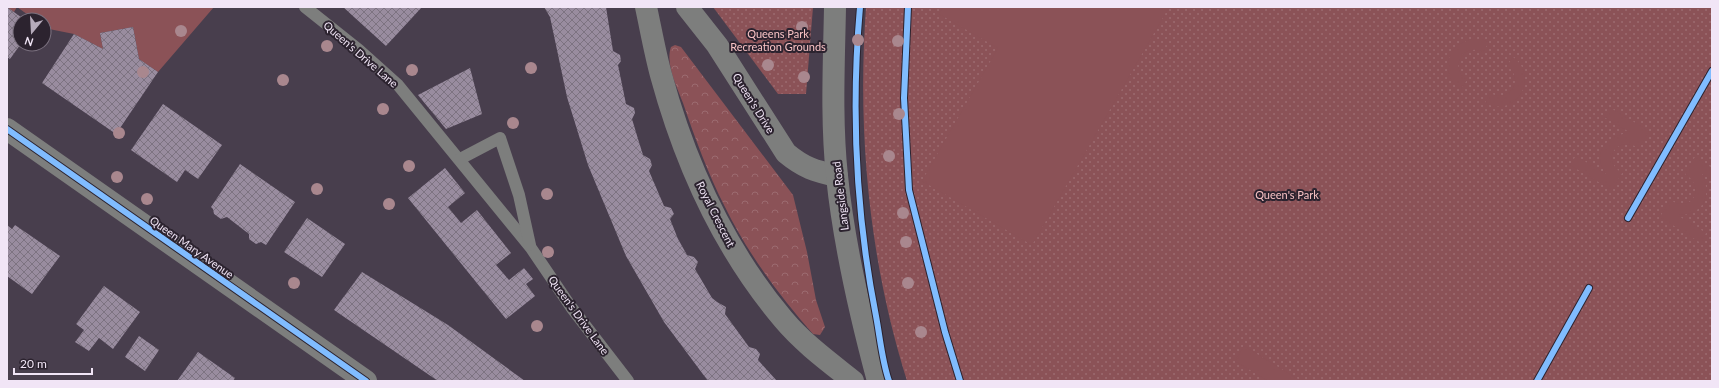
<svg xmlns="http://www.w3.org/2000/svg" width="1719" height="388" viewBox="0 0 1719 388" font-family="Lato,sans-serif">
  <defs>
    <pattern id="forest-crowns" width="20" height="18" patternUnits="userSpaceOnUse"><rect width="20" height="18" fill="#8b5257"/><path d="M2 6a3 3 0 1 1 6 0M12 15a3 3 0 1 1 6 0" fill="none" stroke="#9c6b70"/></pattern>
    <pattern id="park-dots" width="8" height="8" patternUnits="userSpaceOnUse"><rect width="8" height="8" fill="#8b5257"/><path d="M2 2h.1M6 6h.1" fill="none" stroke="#9c6b70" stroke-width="1.8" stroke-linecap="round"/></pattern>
    <pattern id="building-cross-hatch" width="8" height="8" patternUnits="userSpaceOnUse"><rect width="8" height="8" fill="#998c9f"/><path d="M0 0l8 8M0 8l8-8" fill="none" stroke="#7d7381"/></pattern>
  </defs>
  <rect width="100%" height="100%" fill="#483e4d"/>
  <path fill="url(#forest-crowns)" d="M 675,45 L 681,47 L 793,195 L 807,252 L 816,300 L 825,327 L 820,335 L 813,334 C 779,295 748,254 725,207 C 708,174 695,138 683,103 C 677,87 665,64 671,47 Z"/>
  <g fill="url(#park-dots)">
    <path d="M 713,7 L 813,7 L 806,94 L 778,94 Z"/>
    <path d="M 866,7 L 1712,7 L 1712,381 L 907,381 C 869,260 857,133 866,7 Z"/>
  </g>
  <g fill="#8b5257">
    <path d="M 7,7 L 214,7 L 158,72 L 139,59 L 133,27 L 100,33 L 103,49 L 74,34 L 44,28 L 44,20 L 29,20 L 31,17 L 17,7 L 14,12 Z"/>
    <path d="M 943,7 L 1169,7 L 1032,245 L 922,181 L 998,48 L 939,14 Z"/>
    <path d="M 1472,39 L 1481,39 L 1489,42 L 1483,52 C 1464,42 1448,67 1467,80 L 1461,89 C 1446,81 1444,60 1455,48 C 1460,43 1466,41 1472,39 Z"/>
    <path d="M 1513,57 C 1541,78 1515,119 1485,103 L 1490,93 C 1510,105 1525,78 1507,66 Z"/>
    <path d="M 1609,107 L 1649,131 L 1639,148 C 1617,135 1600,159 1622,173 L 1612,190 L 1570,165 L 1576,156 L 1606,174 C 1590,151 1609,134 1631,133 L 1604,117 Z"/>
    <path d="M 1695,157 L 1712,168 L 1712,180 L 1702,174 C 1713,197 1702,216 1677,215 L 1706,233 L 1701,243 L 1660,217 L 1670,200 C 1693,214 1706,187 1685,174 Z"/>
    <path d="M 1244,346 L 1301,381 L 1268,381 L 1235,361 Z"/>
  </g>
  <g fill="url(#building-cross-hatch)">
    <path d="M 7,7 L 25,20 L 20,20 L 20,45 L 10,59 L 7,57 Z"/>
    <path d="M 343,7 L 422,7 L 386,46 Z"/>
    <path d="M 544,7 L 606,7 L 613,51 L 620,55 L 621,61 L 618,65 L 626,104 L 634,108 L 635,113 L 632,119 L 638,139 L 643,155 L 650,159 L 652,165 L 649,171 L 664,206 L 671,208 L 674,214 L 670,219 L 678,239 L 687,255 L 694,257 L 698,262 L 695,269 L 712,298 L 717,302 L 726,307 L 725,314 L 749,347 L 756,349 L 760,354 L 758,360 L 777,381 L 708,381 L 664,322 L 626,256 L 588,165 L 567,97 L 550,17 Z"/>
    <path d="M 133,27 L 139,59 L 158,72 L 116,134 L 42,83 L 74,34 L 103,49 L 100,33 Z"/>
    <path d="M 470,68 L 482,114 L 446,129 L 418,95 Z"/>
    <path d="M 163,104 L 222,145 L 198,179 L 185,170 L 177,182 L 131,150 Z"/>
    <path d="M 240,164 L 295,202 L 266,245 L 261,242 L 256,244 L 249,239 L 249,234 L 227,217 L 221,219 L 214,214 L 213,209 L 211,207 Z"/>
    <path d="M 445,168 L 465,193 L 448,207 L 461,223 L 477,210 L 511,253 L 496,265 L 509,280 L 524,268 L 533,279 L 526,284 L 535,296 L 506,319 L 408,198 Z"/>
    <path d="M 307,218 L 345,244 L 322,277 L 284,252 Z"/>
    <path d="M 7,225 L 12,229 L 15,225 L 60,256 L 32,294 L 7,276 Z"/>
    <path d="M 362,272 L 448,325 L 525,381 L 438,381 L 334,310 Z"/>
    <path d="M 104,286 L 140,312 L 113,349 L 99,338 L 89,351 L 75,342 L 84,330 L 76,324 Z"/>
    <path d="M 139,336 L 159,350 L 145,371 L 125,357 Z"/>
    <path d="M 198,352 L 235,378 L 233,381 L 177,381 Z"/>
  </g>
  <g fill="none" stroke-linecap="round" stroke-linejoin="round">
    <g stroke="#7d7e7d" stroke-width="12">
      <path d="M 305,7 L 359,50 L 398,85 L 531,248 L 571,307 L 628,381"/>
      <path d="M 460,159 L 500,138 L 519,195 L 530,245"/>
    </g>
    <g stroke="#7d7e7d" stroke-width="22">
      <path d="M 646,7 C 651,30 655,53 661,75 C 685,163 724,249 783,319 C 803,343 829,362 853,381"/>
      <path d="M 7,129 L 366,381"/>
    </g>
    <g stroke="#7d7e7d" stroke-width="22">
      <path d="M 687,7 L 717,45 L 786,153 C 804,168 815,171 837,176"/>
      <path d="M 835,7 C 834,63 831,120 837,176 C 844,246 860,314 878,381"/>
    </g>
    <g stroke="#2c232f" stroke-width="8">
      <g id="cycleway">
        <path d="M 860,7 C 851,109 856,215 876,316 C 880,337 882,361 889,381"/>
        <path d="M 908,7 L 904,98 L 909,190 L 945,332 L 960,381"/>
        <path d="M 7,129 L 366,381"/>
        <path d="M 1628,218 L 1712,71"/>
        <path d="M 1537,381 L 1589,288"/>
      </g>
    </g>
    <use href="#cycleway" stroke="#80bcff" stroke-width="6"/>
  </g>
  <g fill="#a9878e">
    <circle cx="802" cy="27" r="6"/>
    <circle cx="181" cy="31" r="6"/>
    <circle cx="858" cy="40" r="6"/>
    <circle cx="898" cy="41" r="6"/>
    <circle cx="327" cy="46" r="6"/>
    <circle cx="768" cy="65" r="6"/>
    <circle cx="531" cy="68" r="6"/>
    <circle cx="412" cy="70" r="6"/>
    <circle cx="143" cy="72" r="6"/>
    <circle cx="804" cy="77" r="6"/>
    <circle cx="283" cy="80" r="6"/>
    <circle cx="383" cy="109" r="6"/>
    <circle cx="899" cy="114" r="6"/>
    <circle cx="513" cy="123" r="6"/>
    <circle cx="119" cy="133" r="6"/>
    <circle cx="889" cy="156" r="6"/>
    <circle cx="409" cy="166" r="6"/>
    <circle cx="117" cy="177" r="6"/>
    <circle cx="317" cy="189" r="6"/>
    <circle cx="547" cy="194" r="6"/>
    <circle cx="147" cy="199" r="6"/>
    <circle cx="389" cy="204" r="6"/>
    <circle cx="903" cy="213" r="6"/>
    <circle cx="906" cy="242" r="6"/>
    <circle cx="548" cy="252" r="6"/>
    <circle cx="294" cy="283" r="6"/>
    <circle cx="908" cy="283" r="6"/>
    <circle cx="537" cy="326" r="6"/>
    <circle cx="921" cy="332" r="6"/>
  </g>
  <g text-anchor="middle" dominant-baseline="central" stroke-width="4" stroke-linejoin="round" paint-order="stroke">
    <g font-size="11" fill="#f8c2c4" stroke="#2c232f">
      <text x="778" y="33">Queens Park<tspan x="778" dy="13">Recreation Grounds</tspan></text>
      <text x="1287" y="194">Queen's Park</text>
    </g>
    <g font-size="11" fill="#f1e5f6" stroke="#2c232f">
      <text transform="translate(361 54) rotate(41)">Queen's Drive Lane</text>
      <text transform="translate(754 103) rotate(58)">Queen's Drive</text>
      <text transform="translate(840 196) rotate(-97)">Langside Road</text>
      <text transform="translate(716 214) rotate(63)">Royal Crescent</text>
      <text transform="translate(192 247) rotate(35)">Queen Mary Avenue</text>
      <text transform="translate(579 315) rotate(54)">Queen's Drive Lane</text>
    </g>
  </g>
  <rect width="1719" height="388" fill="none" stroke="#f1e5f6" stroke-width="16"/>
  <g transform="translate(32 32) rotate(198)"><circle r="19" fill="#2c232f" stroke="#7b717f"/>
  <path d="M0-3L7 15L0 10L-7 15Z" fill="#b6abbb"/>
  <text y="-6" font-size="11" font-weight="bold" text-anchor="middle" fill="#f1e5f6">N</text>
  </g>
  <path d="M14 368v6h78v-6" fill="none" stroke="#f1e5f6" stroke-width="2"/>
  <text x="20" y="368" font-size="12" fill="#f1e5f6" stroke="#2c232f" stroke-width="3" paint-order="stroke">20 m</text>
</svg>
